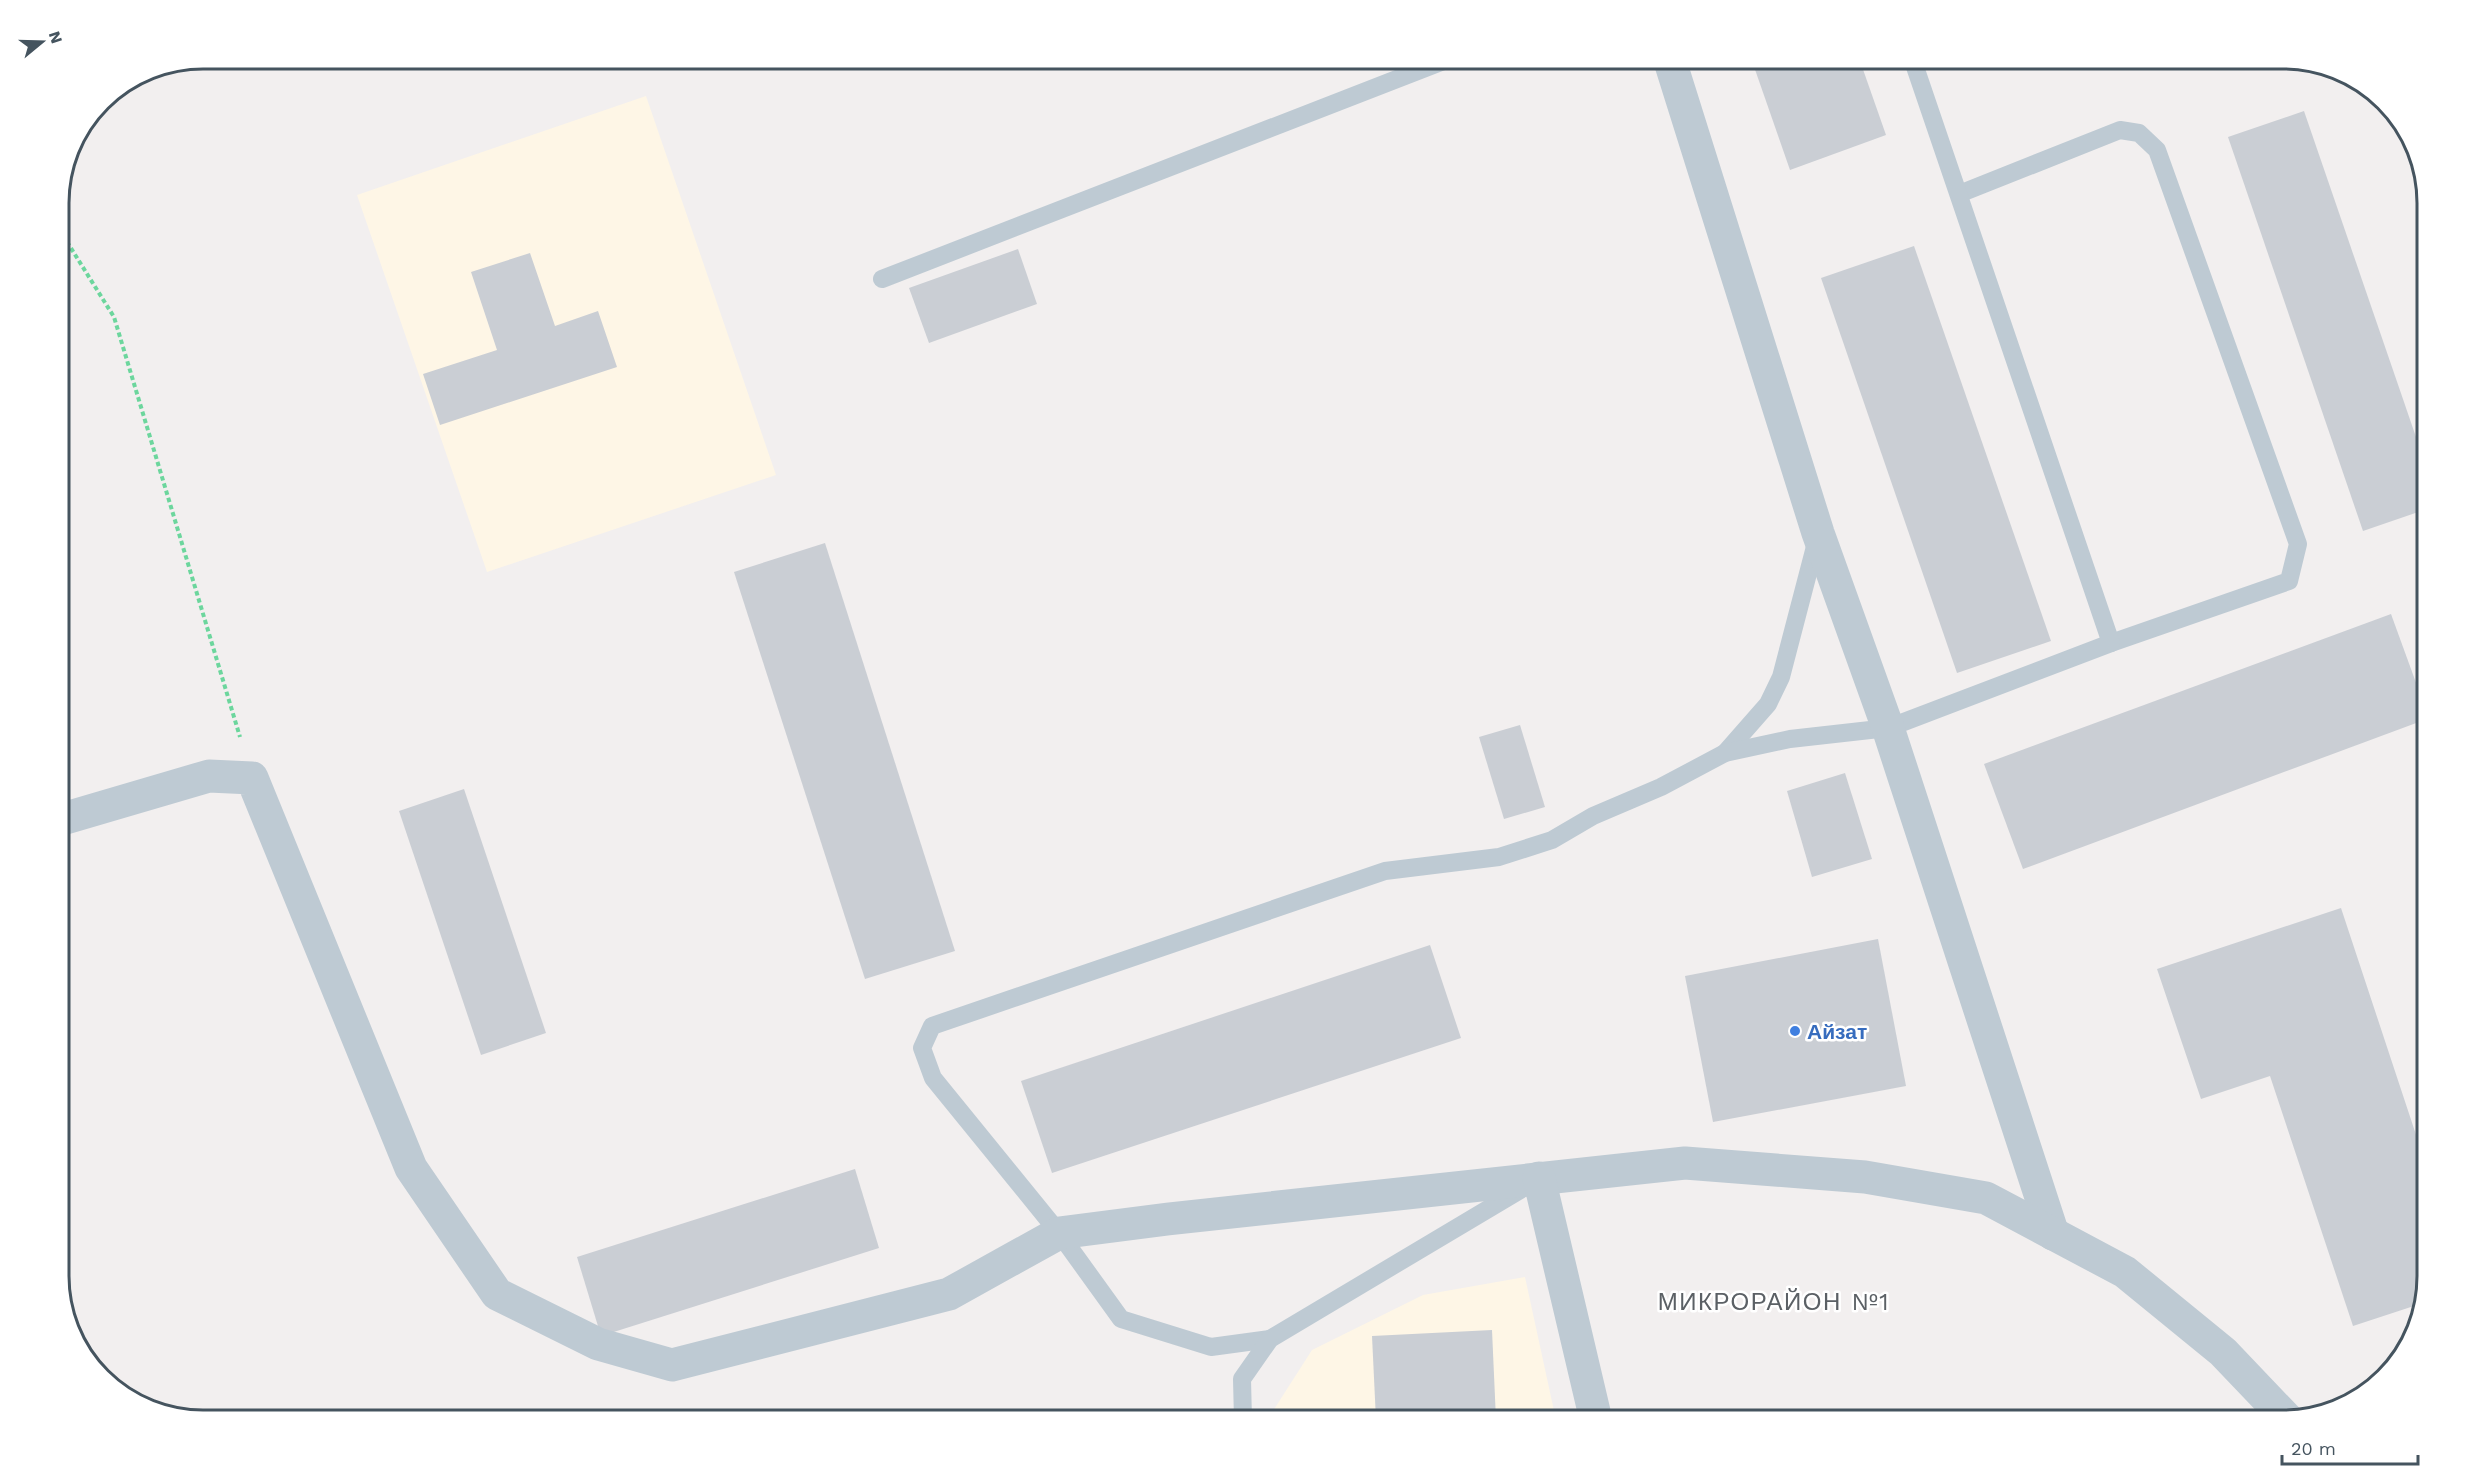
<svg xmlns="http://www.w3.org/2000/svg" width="2486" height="1479" viewBox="0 0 2486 1479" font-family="'Work Sans',sans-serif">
  <rect width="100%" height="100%" fill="#f2efef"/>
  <g fill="#fef6e6">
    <path d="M 646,96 L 776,475 L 487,572 L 357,195 Z"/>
    <path d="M 1525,1277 L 1556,1420 L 1272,1420 L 1271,1414 L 1312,1350 L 1423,1295 Z"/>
  </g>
  <g fill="#caced4">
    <path d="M 1751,58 L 1859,58 L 1886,135 L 1790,170 Z"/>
    <path d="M 2304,111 L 2427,469 L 2427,509 L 2363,531 L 2228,137 Z"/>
    <path d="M 1914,246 L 2051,641 L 1957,673 L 1821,278 Z"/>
    <path d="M 1018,249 L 1037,304 L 929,343 L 909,288 Z"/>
    <path d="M 530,253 L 555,326 L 598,311 L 617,367 L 440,425 L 423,374 L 497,350 L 471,272 Z"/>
    <path d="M 825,543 L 955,951 L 865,979 L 734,572 Z"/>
    <path d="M 2391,614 L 2427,713 L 2427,719 L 2023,869 L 1984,764 Z"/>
    <path d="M 1520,725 L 1545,807 L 1504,819 L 1479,737 Z"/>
    <path d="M 1845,773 L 1872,859 L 1812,877 L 1787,791 Z"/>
    <path d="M 464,789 L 546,1033 L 481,1055 L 399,811 Z"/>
    <path d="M 2341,908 L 2427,1168 L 2427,1276 L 2420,1304 L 2353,1326 L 2270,1076 L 2201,1099 L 2157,969 Z"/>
    <path d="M 1878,939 L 1906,1086 L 1713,1122 L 1685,976 Z"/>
    <path d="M 1430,945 L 1461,1038 L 1052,1173 L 1021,1081 Z"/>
    <path d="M 855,1169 L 879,1248 L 601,1336 L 577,1257 Z"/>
    <path d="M 1492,1330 L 1496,1420 L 1376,1420 L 1372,1336 Z"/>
  </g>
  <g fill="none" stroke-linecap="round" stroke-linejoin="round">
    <path stroke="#6cd69d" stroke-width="4" stroke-dasharray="4.5 3" stroke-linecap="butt" d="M 59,229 L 114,317 L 240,737"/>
    <g stroke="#becad3" stroke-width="18">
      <path d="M 1959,194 L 2120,130 L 2139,133 L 2157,150 L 2298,544 L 2289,581 L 2111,643"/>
      <path d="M 882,279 L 1451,58"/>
      <path d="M 1725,753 L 1768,704 L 1781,677 L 1817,539"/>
      <path d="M 1270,1339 L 1211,1347 L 1121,1319 L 1059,1233 L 933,1078 L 922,1048 L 932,1026 L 1385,871 L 1499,857 L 1552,840 L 1593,816 L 1661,787 L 1725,753 L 1790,739 L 1888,728 L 2111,643 L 1912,58"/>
      <path d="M 1243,1420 L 1242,1379 L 1270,1339 L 1525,1187"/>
    </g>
    <g stroke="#becad3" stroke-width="33">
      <path d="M 1669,58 L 1818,533 L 1888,728 L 2053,1234"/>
      <path d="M 59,820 L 209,776 L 252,778 L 411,1168 L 497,1294 L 598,1344 L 672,1365 L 949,1294 L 1059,1233 L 1168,1219 L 1685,1163 L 1865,1177 L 1986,1198 L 2125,1272 L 2223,1352 L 2287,1419"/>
      <path d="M 1539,1178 L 1596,1420"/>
    </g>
  </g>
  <circle fill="#3f7fe0" stroke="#fff" stroke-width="2" cx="1795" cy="1031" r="6"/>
  <g text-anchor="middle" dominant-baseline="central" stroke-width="5" stroke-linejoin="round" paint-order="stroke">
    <g font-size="21" font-weight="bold" fill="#366cbe" stroke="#fff" text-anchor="start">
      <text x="1807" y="1031">Айзат</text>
    </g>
    <g font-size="24" letter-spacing="1.5" fill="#5b6065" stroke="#fff">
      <text x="1774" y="1302">МИКРОРАЙОН №1</text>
    </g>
  </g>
  <path d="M0 0H2486V1479H0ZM203 69H2283A134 134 0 0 1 2417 203V1276A134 134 0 0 1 2283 1410H203A134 134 0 0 1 69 1276V203A134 134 0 0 1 203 69Z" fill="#fff" fill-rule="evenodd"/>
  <path fill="none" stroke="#45545f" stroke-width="3" d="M203 69H2283A134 134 0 0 1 2417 203V1276A134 134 0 0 1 2283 1410H203A134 134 0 0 1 69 1276V203A134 134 0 0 1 203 69Z"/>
  <g transform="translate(42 42) rotate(71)" stroke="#ffffff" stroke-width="4.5" paint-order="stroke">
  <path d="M0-4.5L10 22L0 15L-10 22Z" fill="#45545f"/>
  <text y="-9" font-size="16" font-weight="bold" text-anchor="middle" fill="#45545f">N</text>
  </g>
  <path d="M2282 1455v9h136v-9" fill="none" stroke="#45545f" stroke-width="3"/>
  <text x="2291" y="1455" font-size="18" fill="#45545f" stroke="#ffffff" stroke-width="4.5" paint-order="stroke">20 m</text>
</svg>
